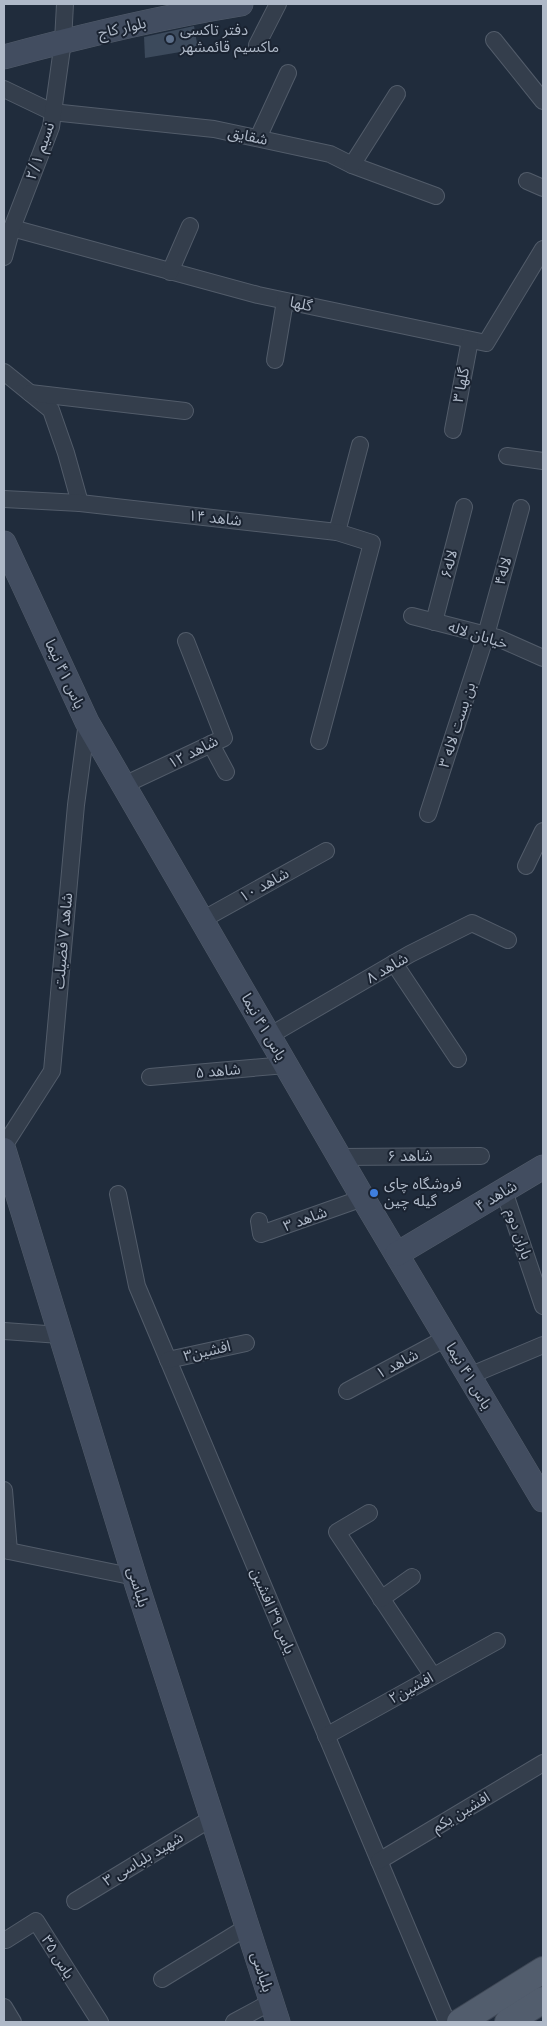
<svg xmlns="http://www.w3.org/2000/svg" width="547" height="2026" viewBox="0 0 547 2026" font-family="'Fira Sans','Noto Sans Arabic',sans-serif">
  <rect width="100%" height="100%" fill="#202c3c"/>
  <path fill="#3c4a5c" d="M 194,26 L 198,49 L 145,58 L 144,37 Z"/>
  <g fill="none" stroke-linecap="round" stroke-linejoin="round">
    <g stroke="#525c6a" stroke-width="18">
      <g id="street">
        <path d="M 494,40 L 543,101"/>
        <path d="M 257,45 L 278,4"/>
        <path d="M 4,89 L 52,112 L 214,129 L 330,154 L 352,165 L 436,196"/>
        <path d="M 258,138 L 288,73"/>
        <path d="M 352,165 L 397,94"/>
        <path d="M 527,181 L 543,188"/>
        <path d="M 12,228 L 258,295 L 486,343 L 543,249"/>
        <path d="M 4,257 L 12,228 L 51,127 L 63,41 L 65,4"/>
        <path d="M 170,272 L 190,226"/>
        <path d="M 275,360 L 285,301"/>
        <path d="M 4,372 L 51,410 L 66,453 L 80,503"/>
        <path d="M 30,393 L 185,411"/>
        <path d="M 453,430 L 470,340"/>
        <path d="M 507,456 L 543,461"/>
        <path d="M 4,499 L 80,503 L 337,532 L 360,445"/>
        <path d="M 412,616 L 498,638 L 543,658"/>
        <path d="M 434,622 L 464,507"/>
        <path d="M 319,741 L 372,543 L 337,532"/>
        <path d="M 211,744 L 226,772"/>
        <path d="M 124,785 L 224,738 L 186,641"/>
        <path d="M 428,814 L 486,635 L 521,508"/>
        <path d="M 526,866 L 543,831"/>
        <path d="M 202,920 L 326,851"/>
        <path d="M 394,963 L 458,1059"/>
        <path d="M 269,1036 L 410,954 L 472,923 L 508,940"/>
        <path d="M 150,1077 L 286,1065"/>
        <path d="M 4,1146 L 52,1071 L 76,805 L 87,722"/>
        <path d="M 339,1157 L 481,1156"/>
        <path d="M 504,1191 L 543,1306"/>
        <path d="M 118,1194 L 137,1286 L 447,2022"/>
        <path d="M 259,1221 L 261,1234 L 363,1198"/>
        <path d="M 4,1331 L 60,1335"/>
        <path d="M 168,1360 L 246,1343"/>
        <path d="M 469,1376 L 543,1345"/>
        <path d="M 347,1391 L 446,1338"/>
        <path d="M 4,1490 L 9,1551"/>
        <path d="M 369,1513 L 337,1532 L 433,1676"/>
        <path d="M 4,1550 L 135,1577"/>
        <path d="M 381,1599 L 412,1577"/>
        <path d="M 326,1736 L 497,1641"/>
        <path d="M 379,1861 L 543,1763"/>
        <path d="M 75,1901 L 212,1818"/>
        <path d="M 6,1940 L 36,1921 L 100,2022"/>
        <path d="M 162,1979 L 247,1927"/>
        <path d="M 4,2007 L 13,2022"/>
        <path d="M 234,2022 L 271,2002"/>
      </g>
    </g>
    <g stroke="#525c6a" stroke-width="25">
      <g id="secondary">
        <path d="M 4,57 C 82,36 161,17 241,4"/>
        <path d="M 4,543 L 87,722 L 363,1198 L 543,1500"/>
        <path d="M 4,1150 L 137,1585 L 278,2022"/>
        <path d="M 397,1254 L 543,1167"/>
      </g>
    </g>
    <g stroke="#3e4755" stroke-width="28">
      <g id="primary">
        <path d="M 460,2022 L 543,1970"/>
        <path d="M 508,2022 L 543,2000"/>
      </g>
    </g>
    <use href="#street" stroke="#343e4c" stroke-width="16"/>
    <use href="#secondary" stroke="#424d60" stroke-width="24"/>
    <use href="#primary" stroke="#525d6d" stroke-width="26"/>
  </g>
  <circle fill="#5c6f8a" stroke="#1a2331" stroke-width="2" cx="170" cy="39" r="5"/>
  <circle fill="#3f7fe0" stroke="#1a2331" stroke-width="2" cx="374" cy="1193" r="5"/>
  <g text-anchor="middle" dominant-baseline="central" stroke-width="4" stroke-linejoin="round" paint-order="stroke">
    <g font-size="15" fill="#afb9c8" stroke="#1a2331">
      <text transform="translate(122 28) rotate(-13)">بلوار کاج</text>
      <text transform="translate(248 136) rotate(12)">شقایق</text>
      <text transform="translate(40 151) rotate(-71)">نسیم ۲/۱</text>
      <text transform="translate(301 304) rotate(12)">گلها</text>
      <text transform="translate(461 385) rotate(-79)">گلها ۳</text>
      <text transform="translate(215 518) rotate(6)">شاهد ۱۴</text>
      <text transform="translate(449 564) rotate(-76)">لاله۶</text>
      <text transform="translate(503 571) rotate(-75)">لاله۴</text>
      <text transform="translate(478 635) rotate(17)">خیابان لاله</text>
      <text transform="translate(65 674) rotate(65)">یاس ۴۱ نیما</text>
      <text transform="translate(457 725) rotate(-72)">بن بست لاله ۳</text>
      <text transform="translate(193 752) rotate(-27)">شاهد ۱۲</text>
      <text transform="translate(264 885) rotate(-29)">شاهد ۱۰</text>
      <text transform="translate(63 941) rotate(-85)">شاهد ۷ فضیلت</text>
      <text transform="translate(387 968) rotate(-30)">شاهد ۸</text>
      <text transform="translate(264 1027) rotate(60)">یاس ۴۱ نیما</text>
      <text transform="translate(218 1071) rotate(-5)">شاهد ۵</text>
      <text x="410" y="1156">شاهد ۶</text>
      <text transform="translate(496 1196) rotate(-31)">شاهد ۴</text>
      <text transform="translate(305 1219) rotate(-20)">شاهد ۳</text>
      <text transform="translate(519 1234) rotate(71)">باران دوم</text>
      <text transform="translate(207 1351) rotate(-13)">افشین۳</text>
      <text transform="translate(397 1364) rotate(-28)">شاهد ۱</text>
      <text transform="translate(469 1376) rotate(59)">یاس ۴۱ نیما</text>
      <text transform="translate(138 1587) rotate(73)">بلباسی</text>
      <text transform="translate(273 1611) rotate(67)">یاس ۳۹ افشین</text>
      <text transform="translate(411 1688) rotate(-29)">افشین۲</text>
      <text transform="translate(461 1812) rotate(-31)">افشین یکم</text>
      <text transform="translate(143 1859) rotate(-31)">شهید بلباسی ۳</text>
      <text transform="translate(58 1957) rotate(58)">یاس ۳۵</text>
      <text transform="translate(262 1972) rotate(72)">بلباسی</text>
    </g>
    <g font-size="15" fill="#afb9c8" stroke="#1a2331" text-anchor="start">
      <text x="180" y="30">دفتر تاکسی<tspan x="180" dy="17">ماکسیم قائمشهر</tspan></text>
      <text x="384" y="1184">فروشگاه چای<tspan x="384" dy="17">گیله‌ چین</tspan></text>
    </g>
  </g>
  <rect width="547" height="2026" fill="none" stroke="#afb9c8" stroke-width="10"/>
</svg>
